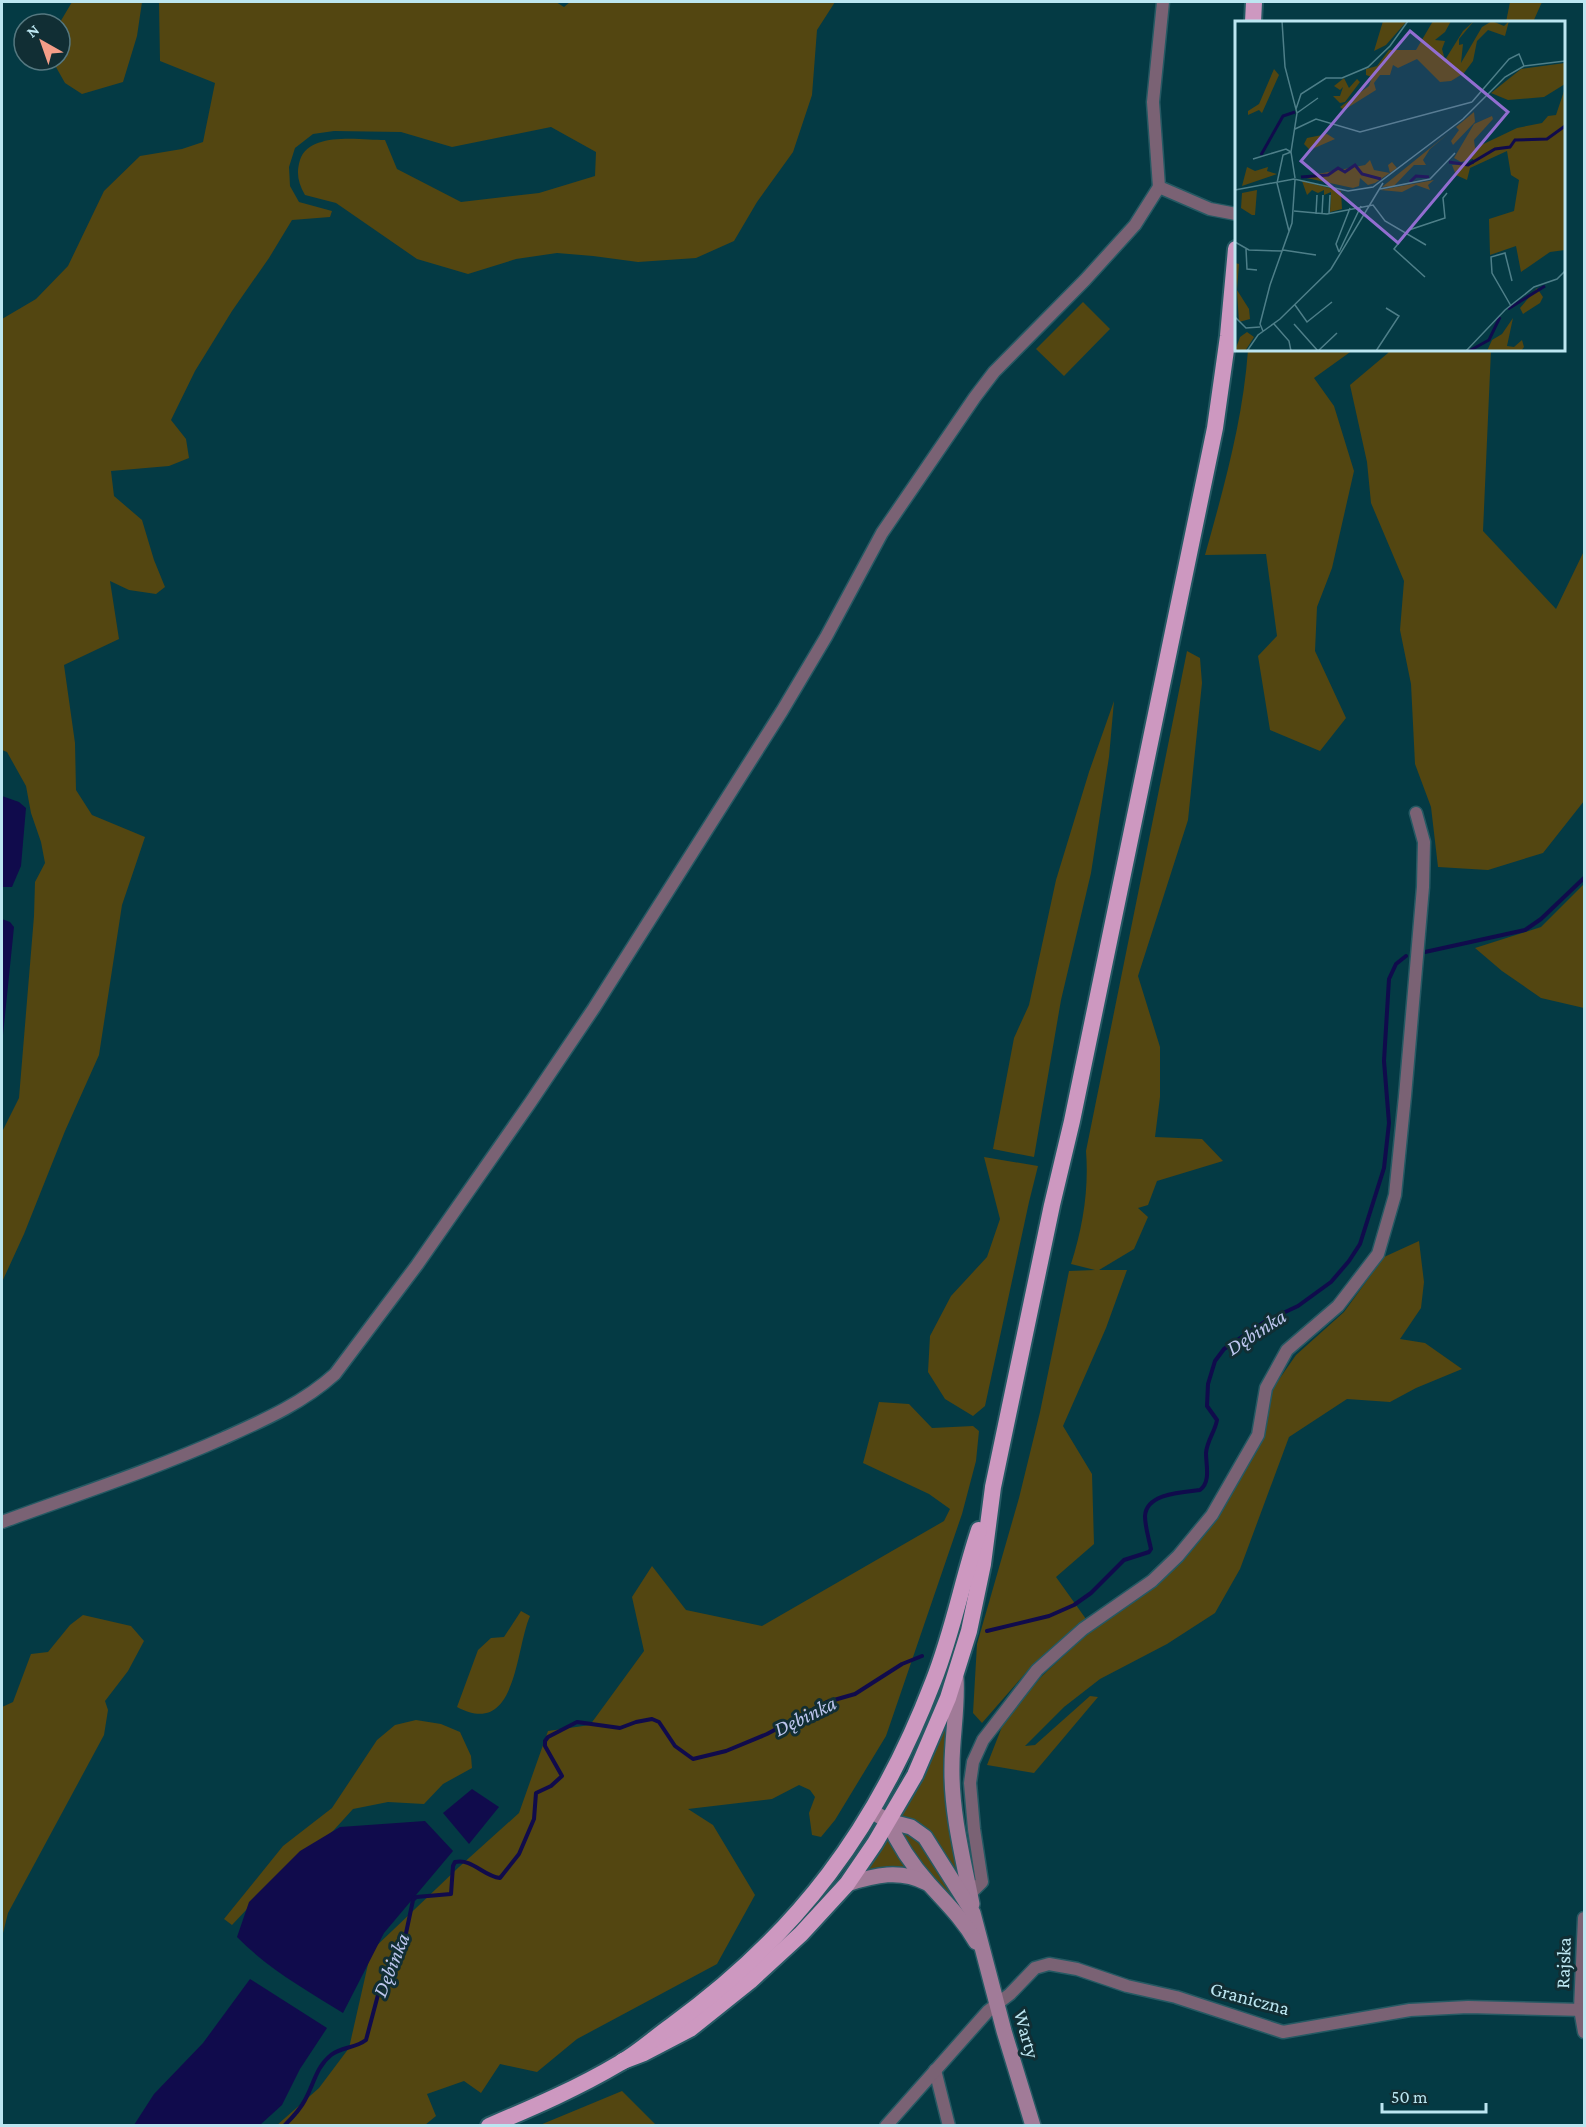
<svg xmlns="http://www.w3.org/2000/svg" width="1586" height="2127" viewBox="0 0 1586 2127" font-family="'Crimson Pro',serif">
  <rect width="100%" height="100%" fill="#043a44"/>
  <g fill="#534611">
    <path d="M 72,2 L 142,2 L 137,36 L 123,82 L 82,94 L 65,83 L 52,60 L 60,60 L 59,24 Z"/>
    <path d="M 159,2 L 556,2 L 564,7 L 570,2 L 835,2 L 817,30 L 812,95 L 793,152 L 757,202 L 734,241 L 696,258 L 638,262 L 593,256 L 557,253 L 516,259 L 468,274 L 417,259 L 336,203 L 305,195 C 298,183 296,173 300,160 C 309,131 361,140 385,140 L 397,169 L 461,202 L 539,193 L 595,176 L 596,152 L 551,127 L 452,147 L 401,132 L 334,131 L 313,134 L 295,148 L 289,167 L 290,186 L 299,202 L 332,211 L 330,217 L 292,220 L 269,258 L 232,311 L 195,371 L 171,420 L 186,439 L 189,458 L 169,466 L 111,471 L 114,496 L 142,520 L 154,560 L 165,587 L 156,594 L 129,590 L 110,581 L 119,639 L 64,665 L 75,743 L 76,790 L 92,815 L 145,837 L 122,905 L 99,1055 L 65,1131 L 24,1234 L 2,1282 L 2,1132 L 19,1098 L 34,916 L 35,882 L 45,863 L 41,842 L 31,813 L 26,786 L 7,752 L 2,750 L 2,319 L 36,299 L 68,266 L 104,191 L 140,156 L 182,149 L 203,142 L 215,83 L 160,61 Z"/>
    <path d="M 1510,2 L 1542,2 L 1533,22 L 1506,22 Z"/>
    <path d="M 1083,302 L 1110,329 L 1064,376 L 1036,349 Z"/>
    <path d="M 1248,350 L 1353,350 L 1314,378 L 1334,406 L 1354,471 L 1332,568 L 1317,607 L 1315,651 L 1346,718 L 1320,751 L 1270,730 L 1258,656 L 1277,636 L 1266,554 L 1205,555 C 1224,487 1243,420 1248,350 Z"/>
    <path d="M 1389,350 L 1491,350 L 1483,531 L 1556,609 L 1584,551 L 1584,801 L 1543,853 L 1488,870 L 1438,867 L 1431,807 L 1415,764 L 1411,684 L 1400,630 L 1404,581 L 1371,503 L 1367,462 L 1350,385 L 1388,353 Z"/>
    <path d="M 1187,651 L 1200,658 L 1202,683 L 1188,820 L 1138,976 L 1160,1047 L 1160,1097 L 1155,1137 L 1202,1139 L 1223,1161 L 1157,1181 L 1148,1205 L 1138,1208 L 1148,1217 L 1134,1249 L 1099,1270 L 1127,1270 L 1106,1328 L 1063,1426 L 1092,1474 L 1094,1544 L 1056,1577 L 1086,1619 L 1030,1668 L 982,1723 L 973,1713 L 977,1644 L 1019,1498 L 1040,1412 L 1069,1271 L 1095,1270 L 1071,1264 C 1083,1227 1089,1189 1086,1151 Z"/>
    <path d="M 1114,701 L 1109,757 L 1091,873 L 1061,1000 L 1034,1157 L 993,1149 L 1014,1038 L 1029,1005 L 1056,880 L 1089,772 Z"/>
    <path d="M 1584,884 L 1584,1008 L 1541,998 L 1502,971 L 1475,948 L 1541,927 Z"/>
    <path d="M 984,1157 L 1038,1166 L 1029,1202 L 985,1406 L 973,1416 L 945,1399 L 928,1372 L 930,1336 L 951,1296 L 987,1257 L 1000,1219 Z"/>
    <path d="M 1419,1241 L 1424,1282 L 1421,1308 L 1400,1339 L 1425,1343 L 1462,1369 L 1416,1388 L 1390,1402 L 1347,1399 L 1289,1437 L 1240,1569 L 1215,1613 L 1167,1644 L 1100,1679 L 1064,1707 L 1025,1746 L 1035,1745 L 1090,1696 L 1098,1697 L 1034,1773 L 987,1765 L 1005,1719 L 1042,1676 L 1088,1633 L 1157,1583 L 1184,1560 L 1218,1518 L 1262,1437 L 1273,1388 L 1296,1355 L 1344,1312 L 1384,1257 Z"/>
    <path d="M 879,1402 L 909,1404 L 932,1428 L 973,1426 L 979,1431 L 976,1461 L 962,1514 L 886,1736 L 835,1820 L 821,1837 L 812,1835 L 809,1813 L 815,1797 L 810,1790 L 799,1785 L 772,1799 L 688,1809 L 713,1825 L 755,1895 L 717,1964 L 577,2039 L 537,2072 L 500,2064 L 481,2093 L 464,2081 L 427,2094 L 436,2116 L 425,2125 L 276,2126 L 319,2088 L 349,2048 L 371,1951 L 459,1867 L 519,1813 L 548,1731 L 590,1725 L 644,1651 L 632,1597 L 652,1566 L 686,1610 L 762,1626 L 944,1521 L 950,1509 L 929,1494 L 863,1463 Z"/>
    <path d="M 521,1611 L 530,1616 C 515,1650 517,1739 457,1707 L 478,1650 L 491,1638 L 504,1637 Z"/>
    <path d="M 83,1615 L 131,1626 L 144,1641 L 128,1671 L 105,1701 L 108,1710 L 104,1735 L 8,1913 L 2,1937 L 2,1707 L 13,1702 L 31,1654 L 48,1652 L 70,1625 Z"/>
    <path d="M 953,1705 L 967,1892 L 901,1817 Z"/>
    <path d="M 416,1720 L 441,1724 L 460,1732 L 471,1756 L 472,1768 L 443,1784 L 424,1804 L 388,1802 L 353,1809 L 333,1831 L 278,1876 L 232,1925 L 224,1919 L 283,1846 L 332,1808 L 377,1740 L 395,1725 Z"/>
    <path d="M 901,1830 L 926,1846 L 964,1914 L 903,1841 Z"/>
    <path d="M 888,1837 L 907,1866 L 903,1869 L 868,1871 L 867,1868 Z"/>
    <path d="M 622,2091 L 656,2125 L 540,2125 Z"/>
  </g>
  <g fill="#100b4c">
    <path d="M 2,796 L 19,802 L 26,808 L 21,866 L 12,887 L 2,887 Z"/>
    <path d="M 2,919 L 10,922 L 14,927 L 3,1035 L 2,1035 Z"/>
    <path d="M 472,1789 L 499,1807 L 469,1844 L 443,1813 Z"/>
    <path d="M 425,1821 L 453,1851 L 384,1933 L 343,2013 C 306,1990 267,1968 237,1937 L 249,1902 L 300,1851 L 340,1827 Z"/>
    <path d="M 250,1979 L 327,2028 L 300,2069 L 282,2105 L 260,2125 L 134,2125 L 154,2094 L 203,2043 Z"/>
  </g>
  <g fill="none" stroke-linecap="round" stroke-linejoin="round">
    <g stroke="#100b4c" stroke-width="4">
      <path d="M 1425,952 L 1525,930 L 1541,919 L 1584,878"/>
      <path d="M 987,1631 L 1049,1616 L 1074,1605 L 1091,1593 L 1124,1560 L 1149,1552 L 1151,1549 C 1149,1539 1145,1527 1145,1516 C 1146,1493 1184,1492 1200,1490 C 1211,1482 1206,1465 1206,1453 C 1207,1440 1215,1432 1217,1420 L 1207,1406 L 1208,1384 L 1215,1361 L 1224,1349 L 1266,1321 L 1298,1306 L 1331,1282 L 1349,1261 L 1360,1244 L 1384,1168 L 1389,1123 L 1384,1061 L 1389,979 L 1396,964 L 1406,956"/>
      <path d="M 284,2126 C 292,2118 300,2110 305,2100 C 314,2084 316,2067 331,2055 C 341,2047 356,2048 366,2040 L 379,1991 L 395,1965 L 405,1938 L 413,1900 L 416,1897 L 451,1894 L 453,1866 L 455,1862 C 472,1858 483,1876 500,1878 L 519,1854 L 534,1819 L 536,1793 L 551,1786 L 562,1776 L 545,1746 L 545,1741 L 548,1737 L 577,1722 L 620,1728 L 636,1722 L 652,1719 L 659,1722 L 675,1746 L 693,1759 L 726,1751 L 767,1734 L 827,1702 L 855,1694 L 902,1664 L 922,1656"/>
    </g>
    <g stroke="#255963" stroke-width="15">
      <g id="minor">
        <path d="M 1163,2 L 1153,102 L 1159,187 L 1210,209 L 1236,214"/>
        <path d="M 2,1522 C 76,1495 152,1470 224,1438 C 264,1420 303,1403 335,1374 L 417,1265 L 530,1103 L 594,1008 L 782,711 L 826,637 L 882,533 L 975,397 L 994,372 L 1085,280 L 1135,225 L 1159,187"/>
        <path d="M 970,1894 L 982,1882 L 974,1829 L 970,1783 L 973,1762 L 983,1740 L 1037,1670 L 1083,1629 L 1152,1581 L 1178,1556 L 1212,1515 L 1258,1435 L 1266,1388 L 1287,1350 L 1338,1306 L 1378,1254 L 1395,1195 L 1405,1096 L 1423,887 L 1424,842 L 1416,813"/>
        <path d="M 1584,1918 L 1580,2009 L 1584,2032"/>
        <path d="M 935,2070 L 949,2126"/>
        <path d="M 886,2126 L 988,2011 L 1010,1994 L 1035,1968 L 1049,1964 L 1077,1969 L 1127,1986 L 1176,1997 L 1283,2032 L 1410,2010 L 1468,2007 L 1584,2010"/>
      </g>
    </g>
    <g stroke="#255963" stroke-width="18">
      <g id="secondary">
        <path d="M 956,1678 C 958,1707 952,1736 952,1766 C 951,1812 963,1858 972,1904"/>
        <path d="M 871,1811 L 888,1821 L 911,1827 L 925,1837 L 973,1913 L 1004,2031 L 1033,2126"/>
        <path d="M 888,1821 C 898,1844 912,1865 929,1884 C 946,1903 963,1919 976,1942"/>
        <path d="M 847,1884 C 875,1875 900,1869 927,1883"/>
      </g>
    </g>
    <g stroke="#255963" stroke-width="20">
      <g id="trunk">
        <path d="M 1253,22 L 1254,2"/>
        <path d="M 623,2061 L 644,2053 L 690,2029 L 750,1981 L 801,1934 L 847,1884 L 875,1843 L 915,1775 L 948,1698 L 969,1631 L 983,1564 L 993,1487 L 1052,1205 L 1072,1121 L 1215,428 L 1228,336 L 1236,249"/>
        <path d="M 489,2126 C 534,2107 578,2088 620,2063 C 638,2053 654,2038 671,2026 C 798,1934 877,1828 933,1682 C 953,1632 962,1581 979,1530"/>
      </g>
    </g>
    <use href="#minor" stroke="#7a6274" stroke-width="12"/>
    <use href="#secondary" stroke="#a17b98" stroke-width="15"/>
    <use href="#trunk" stroke="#cd98c0" stroke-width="16"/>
  </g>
  <g text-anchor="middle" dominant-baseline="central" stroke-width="6" stroke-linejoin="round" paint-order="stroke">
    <g font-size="20" fill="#bce6f1" stroke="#112e34">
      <text transform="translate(1563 1963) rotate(-88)">Rajska</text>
      <text transform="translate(1250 1998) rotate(15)">Graniczna</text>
      <text transform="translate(1027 2034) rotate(74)">Warty</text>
    </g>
    <g font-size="21" font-style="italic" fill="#bdc6ee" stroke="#112e34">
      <text transform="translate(1256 1332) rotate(-33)">Dębinka</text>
      <text transform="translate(805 1716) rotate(-26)">Dębinka</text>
      <text transform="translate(391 1965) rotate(-68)">Dębinka</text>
    </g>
  </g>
  <g transform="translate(1235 21)">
    <rect width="330" height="330" fill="#043a44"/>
    <path d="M 148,0 L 172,0 L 151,24 L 139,30 ZM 198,0 L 216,0 L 210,11 L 200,19 L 210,20 L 207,28 L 210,39 L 228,10 L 239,0 L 224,18 L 224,24 L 228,23 L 226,42 L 247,6 L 257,0 L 269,5 L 274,0 L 270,15 L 253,9 L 242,20 L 238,40 L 229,52 L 216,60 L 205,61 L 182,38 L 163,47 L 158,44 L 155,54 L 145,54 L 139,62 L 141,69 L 109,89 L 105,86 L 134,65 L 137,56 L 131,54 L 131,48 L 142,45 L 154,29 L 181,29 ZM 330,42 L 330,63 L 309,76 L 273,79 L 256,72 L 286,48 ZM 39,48 L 44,54 L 27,92 L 24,89 L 13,94 L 13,90 L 24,83 ZM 109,57 L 114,67 L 122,58 L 125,61 L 110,81 L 105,82 L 98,75 L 105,75 L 108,66 L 105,69 L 99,65 ZM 330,67 L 330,229 L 315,231 L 286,251 L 281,225 L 255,234 L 254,198 L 279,190 L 284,159 L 276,154 L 272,130 L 235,147 L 232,159 L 221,154 L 217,144 L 239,143 L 238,138 L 226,141 L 219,137 L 239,103 L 257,95 L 258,98 L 239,119 L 240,127 L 282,107 L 307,102 L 313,95 L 321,94 ZM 239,91 L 240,101 L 218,124 L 216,120 L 224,109 L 221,106 ZM 215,111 L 195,128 L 188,139 L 191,144 L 179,144 L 159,165 L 147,166 ZM 92,113 L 100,118 L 75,129 L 69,123 L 72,117 ZM 135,139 L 139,149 L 155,152 L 153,144 L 157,141 L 162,147 L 140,162 L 133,164 L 125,157 L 124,165 L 118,167 L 67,156 L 130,144 ZM 12,146 L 20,150 L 33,146 L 32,150 L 42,153 L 7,165 ZM 199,159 L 193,164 L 195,169 L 181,164 L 167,171 L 145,169 ZM 67,160 L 106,170 L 107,188 L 95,191 L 96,171 L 89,174 L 89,169 L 83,172 L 77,169 L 72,174 ZM 22,169 L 20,194 L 17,194 L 6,187 L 7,172 ZM 0,242 L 4,243 L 2,269 L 14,288 L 15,298 L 4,301 ZM 302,267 L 308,276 L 305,282 L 288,293 L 285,287 ZM 278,297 L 272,325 L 279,326 L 287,319 L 289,326 L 286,330 L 252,330 L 257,319 L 267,313 ZM 12,311 L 19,316 L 14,324 L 10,330 L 0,330 L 5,316 Z" fill="#534611"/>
    <path fill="none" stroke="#100b4c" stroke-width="3" d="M 26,134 L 48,95 L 60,91M 214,141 L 233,144 L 260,128 L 275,126 L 280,119 L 312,118 L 330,105M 66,156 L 93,154 L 103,147 L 110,151 L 120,144 L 127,153 L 146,158M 175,161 L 181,155 L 194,156M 273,288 L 310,265M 234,330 L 254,319 L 265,296"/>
    <path fill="none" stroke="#4e7f89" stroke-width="1.5" d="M 47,0 L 50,46 L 62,92 L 56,131 L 60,157M 237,81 L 274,38 L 284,33 L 289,45M 61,88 L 66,73 L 91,57 L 107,57 L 133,46 L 155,25 L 173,0M 62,92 L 83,77M 60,108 L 81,98 L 125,111 L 237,81M 18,138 L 51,128 L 56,131M 145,168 L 195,158 L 220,132M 0,169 L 59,158 L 113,170 L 138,166 L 228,98 L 270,56 L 289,45 L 330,40M 59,190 L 92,193 L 138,184 L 150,200 L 191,224M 81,193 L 82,174M 87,193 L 88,174M 94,193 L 95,174M 54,210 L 42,162 L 48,134 L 56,131M 0,221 L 14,229 L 47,230M 11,228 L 12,248 L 22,249M 48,229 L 81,234M 104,231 L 126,185M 104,231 L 101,223 L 115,187M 190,256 L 159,228 L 174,209 L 210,197 L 208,177 L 212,172M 60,284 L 72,301 L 97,281M 276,285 L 257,252 L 256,236 L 270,232 L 277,260M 0,296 L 11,307 L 25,306M 39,303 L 54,320 L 56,330M 59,303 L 83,330M 28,310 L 25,303 L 35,264 L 57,202 L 60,159M 12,330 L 23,314 L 45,298 L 96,248 L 148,162M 83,330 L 102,312M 141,330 L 164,295 L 151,287M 231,330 L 270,289 L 299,266 L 322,258 L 330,250"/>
    <path fill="#926dd0" fill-opacity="0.15" stroke="#926dd0" stroke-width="3" d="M 175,10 L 273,91 L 163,222 L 66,140 Z"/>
    <rect width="330" height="330" fill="none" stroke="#bce6f1" stroke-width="3"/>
  </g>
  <rect width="1586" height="2127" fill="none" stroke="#bce6f1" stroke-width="6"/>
  <g transform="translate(42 42) rotate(320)"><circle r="28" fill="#112e34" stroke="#557880" stroke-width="1.5"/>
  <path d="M0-4.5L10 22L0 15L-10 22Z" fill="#f49e88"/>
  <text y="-9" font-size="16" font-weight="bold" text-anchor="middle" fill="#bce6f1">N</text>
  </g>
  <path d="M1382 2103v9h104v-9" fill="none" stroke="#bce6f1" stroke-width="3"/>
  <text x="1391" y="2103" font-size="18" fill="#bce6f1" stroke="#112e34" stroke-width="4.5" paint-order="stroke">50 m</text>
</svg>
